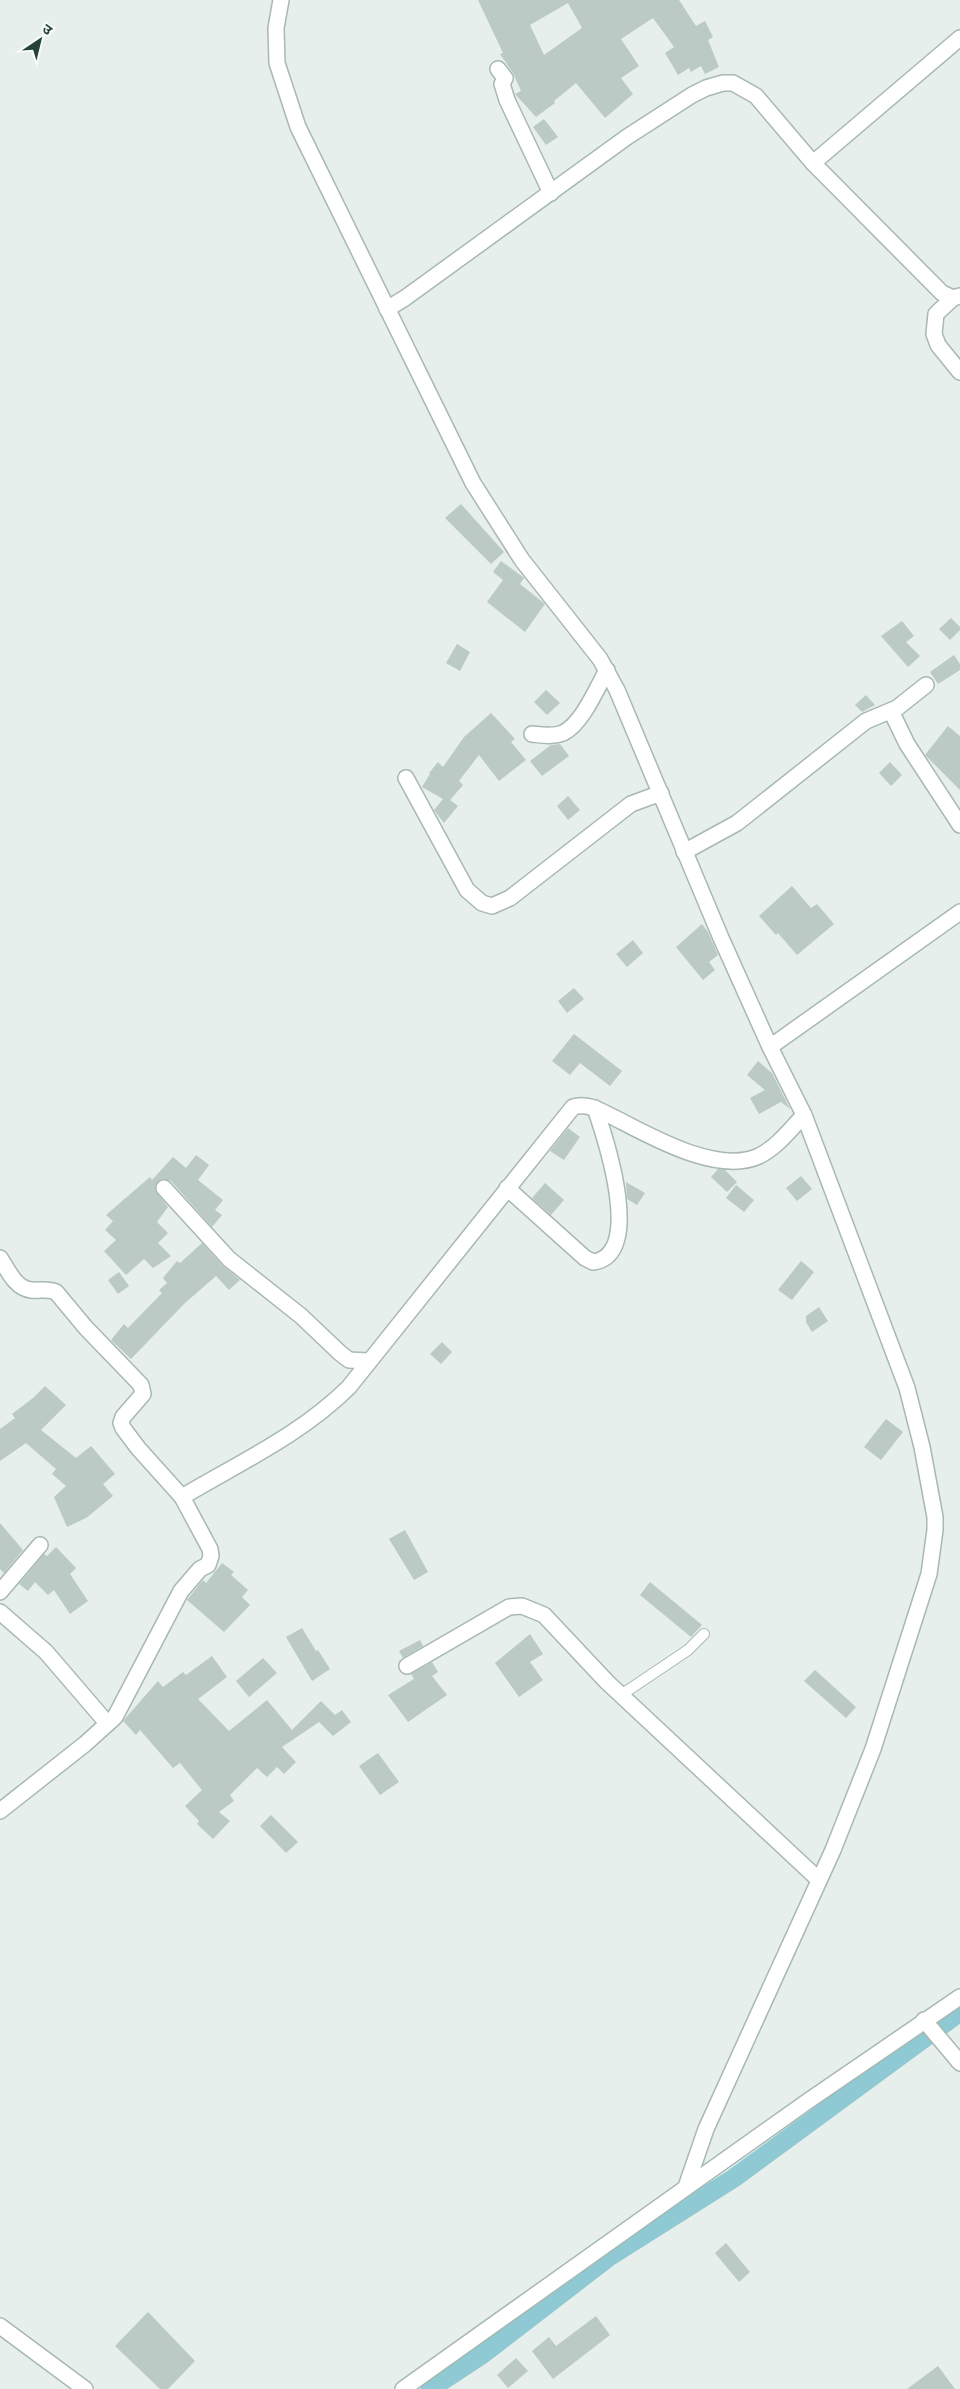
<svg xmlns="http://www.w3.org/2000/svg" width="960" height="2389" viewBox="0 0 960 2389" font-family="'Archivo Narrow','Noto Sans Devanagari',sans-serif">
  <rect width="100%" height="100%" fill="#e6efeb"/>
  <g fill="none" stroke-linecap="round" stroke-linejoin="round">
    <path stroke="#8ec9d4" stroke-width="19" d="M 430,2389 L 483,2354 L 609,2257 L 734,2178 L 960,2012"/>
  </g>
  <g fill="#bbcac4" fill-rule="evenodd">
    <path d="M 478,0 L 679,0 L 696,26 L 705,21 L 713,37 L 708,40 L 719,67 L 705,74 L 701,66 L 691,72 L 689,68 L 678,75 L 665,53 L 674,47 L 653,18 L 621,39 L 639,66 L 621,78 L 633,94 L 605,118 L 576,83 L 554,101 L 555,103 L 536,117 L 515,94 L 521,91 L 513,73 L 500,54 L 503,53 ZM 568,3 L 582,28 L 544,55 L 530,25 Z"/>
    <path d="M 544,119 L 558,137 L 546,145 L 533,127 Z"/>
    <path d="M 461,504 L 504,552 L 491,564 L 445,518 Z"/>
    <path d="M 501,561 L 523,577 L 524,578 L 520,584 L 545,604 L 525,632 L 487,602 L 503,580 L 493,572 Z"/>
    <path d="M 951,618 L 960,627 L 960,630 L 950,640 L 939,629 Z"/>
    <path d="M 902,621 L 914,636 L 906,642 L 920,656 L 908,667 L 881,636 Z"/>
    <path d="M 457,644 L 470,652 L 460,671 L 446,663 Z"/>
    <path d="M 954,655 L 960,664 L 960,670 L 938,684 L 930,672 Z"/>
    <path d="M 546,690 L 560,703 L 547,715 L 534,702 Z"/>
    <path d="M 866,695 L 875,705 L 862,712 L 855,705 Z"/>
    <path d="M 491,713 L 515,739 L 511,742 L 526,760 L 499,781 L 479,755 L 459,781 L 463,785 L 450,800 L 458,806 L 444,823 L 434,810 L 443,799 L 422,787 L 430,774 L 429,773 L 438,762 L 443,767 L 464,737 Z"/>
    <path d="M 948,726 L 960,736 L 960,790 L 925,755 Z"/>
    <path d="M 560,744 L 569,756 L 542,776 L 530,761 L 551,745 Z"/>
    <path d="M 890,762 L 902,775 L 891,786 L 879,773 Z"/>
    <path d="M 568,796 L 580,810 L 568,820 L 557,806 Z"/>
    <path d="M 792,886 L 811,908 L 817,904 L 834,924 L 797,955 L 778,933 L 776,935 L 759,916 Z"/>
    <path d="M 702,924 L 708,932 L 718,955 L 709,962 L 715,970 L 703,980 L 676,947 Z"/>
    <path d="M 633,940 L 643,953 L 627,967 L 616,954 Z"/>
    <path d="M 574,988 L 584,999 L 567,1013 L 558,1001 Z"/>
    <path d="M 574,1034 L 622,1071 L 610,1086 L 580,1063 L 570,1075 L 552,1061 Z"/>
    <path d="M 758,1061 L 772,1073 L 790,1109 L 781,1102 L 759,1114 L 750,1098 L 765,1090 L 747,1075 Z"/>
    <path d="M 568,1128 L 580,1137 L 564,1160 L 550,1151 Z"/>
    <path d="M 196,1155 L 209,1165 L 198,1180 L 223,1200 L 215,1210 L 222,1215 L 212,1227 L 171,1181 L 162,1179 L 158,1181 L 155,1190 L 168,1207 L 157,1222 L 168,1233 L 158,1243 L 171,1256 L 153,1268 L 144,1259 L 126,1275 L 104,1251 L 116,1240 L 105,1230 L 113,1221 L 106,1215 L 150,1177 L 152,1180 L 173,1157 L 186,1168 Z"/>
    <path d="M 718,1169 L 725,1170 L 737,1182 L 727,1192 L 711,1177 Z"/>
    <path d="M 801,1176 L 812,1189 L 797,1201 L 786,1188 Z"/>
    <path d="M 626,1182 L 645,1193 L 637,1205 L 627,1199 Z"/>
    <path d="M 545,1183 L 564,1200 L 551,1215 L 532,1198 Z"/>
    <path d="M 736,1185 L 754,1200 L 744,1212 L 726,1198 Z"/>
    <path d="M 202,1243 L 222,1265 L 240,1280 L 229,1290 L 216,1276 L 185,1303 L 131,1359 L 111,1340 L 124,1324 L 128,1328 L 162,1293 L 159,1290 L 167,1283 L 163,1278 L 177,1261 L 180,1263 Z"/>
    <path d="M 801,1261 L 814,1272 L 792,1300 L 778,1290 Z"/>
    <path d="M 119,1272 L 129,1286 L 118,1294 L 108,1280 Z"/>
    <path d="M 819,1307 L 828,1321 L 812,1332 L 806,1322 L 806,1316 Z"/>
    <path d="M 442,1342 L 452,1352 L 441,1364 L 430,1354 Z"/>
    <path d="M 45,1386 L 66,1405 L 41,1430 L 76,1458 L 91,1446 L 115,1474 L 103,1484 L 113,1496 L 86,1518 L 67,1527 L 54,1497 L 66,1486 L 52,1474 L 56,1469 L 26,1443 L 0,1461 L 0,1429 L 15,1418 L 12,1414 L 33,1398 Z"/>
    <path d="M 886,1419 L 903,1432 L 881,1460 L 864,1447 Z"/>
    <path d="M 0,1523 L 23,1550 L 4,1573 L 0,1569 Z"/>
    <path d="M 405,1530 L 428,1572 L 414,1580 L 389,1539 Z"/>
    <path d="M 56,1547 L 76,1568 L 70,1574 L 88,1601 L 70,1614 L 54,1590 L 48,1595 L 35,1582 L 28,1591 L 19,1584 L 44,1554 L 47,1556 Z"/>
    <path d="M 222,1563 L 234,1572 L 231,1575 L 248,1590 L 242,1597 L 250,1605 L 224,1632 L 187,1600 L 203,1580 L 206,1583 Z"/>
    <path d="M 650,1582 L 702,1625 L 691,1637 L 640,1595 Z"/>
    <path d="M 302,1628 L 316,1651 L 318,1650 L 330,1669 L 312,1681 L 286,1637 Z"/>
    <path d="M 530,1634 L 543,1654 L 530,1662 L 543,1680 L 519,1697 L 495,1663 Z"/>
    <path d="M 420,1640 L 423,1646 L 403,1658 L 399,1651 Z"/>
    <path d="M 212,1656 L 227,1677 L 198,1699 L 229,1731 L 267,1700 L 292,1730 L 321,1701 L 335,1715 L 342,1710 L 351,1722 L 333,1736 L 319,1722 L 282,1747 L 296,1762 L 284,1774 L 277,1767 L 267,1777 L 257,1768 L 230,1795 L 234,1801 L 219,1812 L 230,1821 L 213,1839 L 197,1824 L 199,1821 L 185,1806 L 202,1790 L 180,1763 L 173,1768 L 140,1730 L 136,1735 L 123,1721 L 158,1681 L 163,1687 L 183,1672 L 186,1675 Z"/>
    <path d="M 263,1658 L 277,1673 L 249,1697 L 236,1681 Z"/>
    <path d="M 432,1662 L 438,1672 L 432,1676 L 447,1695 L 408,1722 L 388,1695 L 414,1679 L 411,1674 Z"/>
    <path d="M 815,1670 L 856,1707 L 846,1718 L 804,1681 Z"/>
    <path d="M 378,1753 L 399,1782 L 380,1795 L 359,1766 Z"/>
    <path d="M 271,1815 L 298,1842 L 286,1853 L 260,1826 Z"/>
    <path d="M 726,2243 L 750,2272 L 739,2282 L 715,2253 Z"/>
    <path d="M 148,2312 L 195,2361 L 168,2389 L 160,2389 L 115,2346 Z"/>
    <path d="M 596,2316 L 610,2335 L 553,2379 L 532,2351 L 549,2337 L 556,2346 Z"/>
    <path d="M 516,2358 L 528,2371 L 508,2388 L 497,2375 Z"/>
    <path d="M 938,2366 L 955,2389 L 907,2389 Z"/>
  </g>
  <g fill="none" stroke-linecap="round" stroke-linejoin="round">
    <g stroke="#a8b8b2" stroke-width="12">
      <path id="service" d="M 621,1695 L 688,1650 L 704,1634"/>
    </g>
    <g stroke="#a8b8b2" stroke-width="18">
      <g id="minor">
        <path d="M 281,0 L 276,28 L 277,63 L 298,127 L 473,483 L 522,560 L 600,659 L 617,690 L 721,938 L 770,1047 L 804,1115 L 907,1388 L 922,1447 L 935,1517 L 935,1530 L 929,1574 L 873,1749 L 833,1850 L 706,2129 L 686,2187"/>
        <path d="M 498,69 L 505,78 L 502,84 L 507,100 L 551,193"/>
        <path d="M 813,163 L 960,38"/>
        <path d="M 953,298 L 936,314 L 934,334 L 938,345 L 960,372"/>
        <path d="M 387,309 L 405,298 L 627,137 L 692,95 L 706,88 L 723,83 L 733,83 L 756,96 L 813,163 L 942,293 L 953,298 L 960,296"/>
        <path d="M 891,711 L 907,744 L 960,825"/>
        <path d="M 532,734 C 542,735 553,737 563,733 C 582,724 597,688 607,670"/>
        <path d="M 406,778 L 467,890 L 482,903 L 492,906 L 510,898 L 631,804 L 661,793"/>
        <path d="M 684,852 L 737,823 L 866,721 L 897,708 L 926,685"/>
        <path d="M 770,1047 L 960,912"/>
        <path d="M 164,1188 L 229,1259 L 301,1316 L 340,1353 L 349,1360 L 368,1361"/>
        <path d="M 507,1188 L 585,1258 L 593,1262 C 645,1256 605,1137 595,1108"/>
        <path d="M 0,1258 C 8,1270 15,1288 31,1290 C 40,1291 47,1288 56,1292 L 86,1328 L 141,1385 L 143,1394 L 123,1417 L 121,1423 L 123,1428 L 138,1448 L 182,1497 L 210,1549 L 211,1556 L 208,1565 L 200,1569 L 181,1591 L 115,1717 L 85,1744 L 0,1811"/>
        <path d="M 182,1497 C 239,1463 302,1434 349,1387 L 573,1107 C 588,1102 602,1112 615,1118 C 652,1137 718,1175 759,1156 C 777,1147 790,1130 804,1115"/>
        <path d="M 0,1592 L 40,1545"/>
        <path d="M 0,1612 L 46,1652 L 107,1723"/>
        <path d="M 407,1666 L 509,1607 L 522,1606 L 544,1615 L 607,1682 L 819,1880"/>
        <path d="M 924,2020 L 960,2063"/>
        <path d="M 0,2326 L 85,2389"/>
        <path d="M 403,2389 L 808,2101 L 960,1997"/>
      </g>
    </g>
    <use href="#service" stroke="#fff" stroke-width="10"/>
    <use href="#minor" stroke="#fff" stroke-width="15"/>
  </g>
  <g transform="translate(40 40) rotate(35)" stroke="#f7fbf9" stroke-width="4" paint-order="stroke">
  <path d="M0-4L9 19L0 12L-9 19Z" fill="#24423a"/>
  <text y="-8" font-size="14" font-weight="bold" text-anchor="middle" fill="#24423a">उ</text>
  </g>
</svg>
